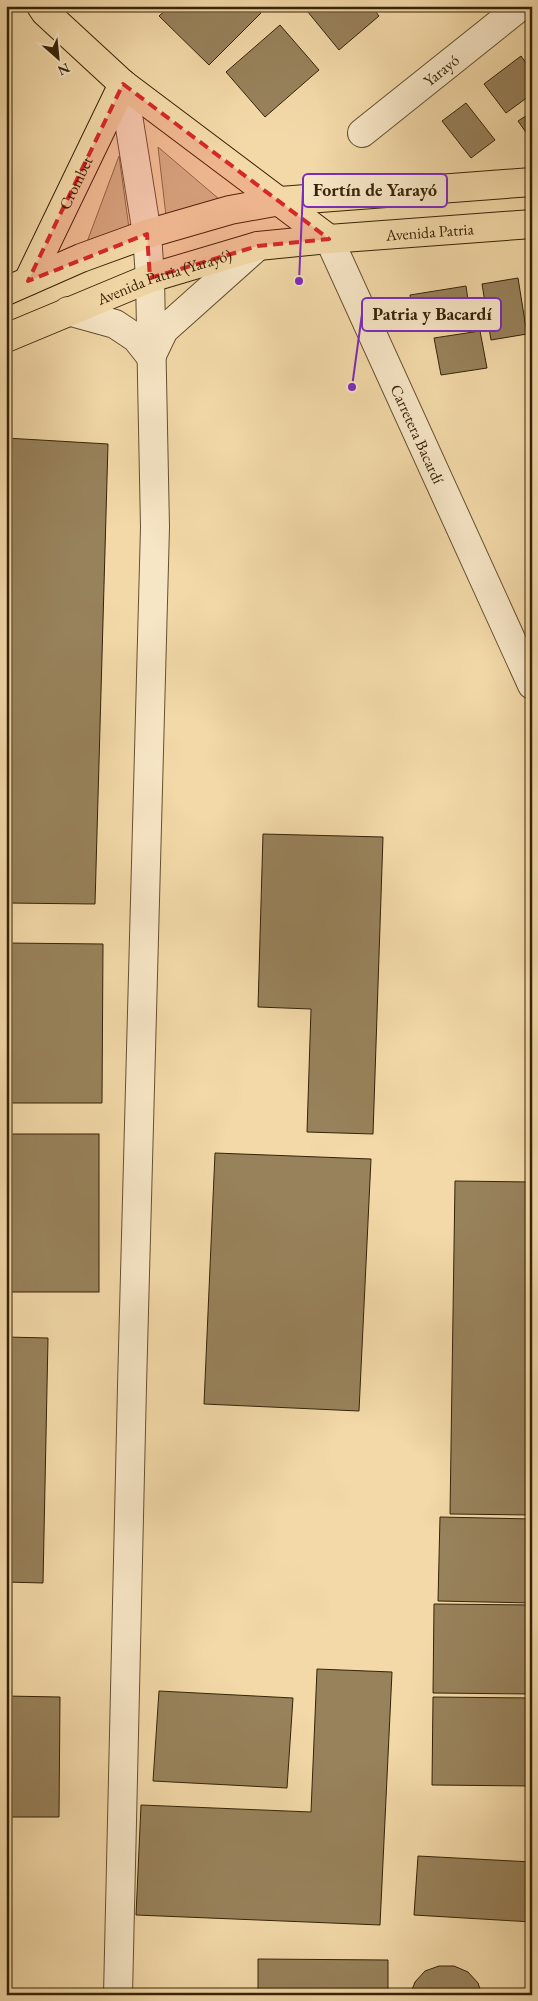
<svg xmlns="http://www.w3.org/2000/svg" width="538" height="2001" viewBox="0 0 538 2001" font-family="'EB Garamond',serif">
  <rect width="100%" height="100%" fill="#f3d9a8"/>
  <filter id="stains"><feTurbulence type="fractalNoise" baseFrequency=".004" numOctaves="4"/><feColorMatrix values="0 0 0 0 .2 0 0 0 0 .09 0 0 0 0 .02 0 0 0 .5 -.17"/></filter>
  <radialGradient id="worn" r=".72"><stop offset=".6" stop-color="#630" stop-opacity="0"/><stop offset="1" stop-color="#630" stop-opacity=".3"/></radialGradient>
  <g fill="#d3ba8d" stroke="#846e4a">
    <path d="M 158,147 L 219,199 L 166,216 Z"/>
    <path d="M 119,156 L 129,228 L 87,242 Z"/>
  </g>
  <g fill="#98825b" stroke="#362308">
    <path d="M 170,6 L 254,6 L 261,13 L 209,65 L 159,16 Z"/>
    <path d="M 303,6 L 371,6 L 379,16 L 339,50 Z"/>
    <path d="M 280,25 L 319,70 L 265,117 L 226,72 Z"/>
    <path d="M 521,56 L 532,71 L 532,94 L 506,113 L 484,84 Z"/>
    <path d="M 466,103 L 495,140 L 471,158 L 442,121 Z"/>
    <path d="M 532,112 L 532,141 L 518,121 Z"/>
    <path d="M 518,278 L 527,334 L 491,340 L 482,284 Z"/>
    <path d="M 466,286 L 471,320 L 415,329 L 410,295 Z"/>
    <path d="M 480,331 L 487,368 L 441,375 L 434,338 Z"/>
    <path d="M 6,438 L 108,444 L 95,904 L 6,903 Z"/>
    <path d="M 263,834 L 383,837 L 373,1134 L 307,1132 L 311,1009 L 258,1007 Z"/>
    <path d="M 6,943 L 103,944 L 102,1103 L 6,1103 Z"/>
    <rect x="6" y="1134" width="93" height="158"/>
    <path d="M 215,1153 L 371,1159 L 359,1411 L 204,1404 Z"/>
    <path d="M 455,1181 L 532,1182 L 532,1515 L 450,1514 Z"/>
    <path d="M 6,1337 L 48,1338 L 43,1583 L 6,1582 Z"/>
    <path d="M 440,1517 L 532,1519 L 532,1603 L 438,1601 Z"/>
    <path d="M 434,1604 L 532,1605 L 532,1694 L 433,1693 Z"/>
    <path d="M 317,1669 L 392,1672 L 380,1925 L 136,1915 L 141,1805 L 311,1812 Z"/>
    <path d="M 159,1691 L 293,1698 L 287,1788 L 153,1781 Z"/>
    <path d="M 6,1696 L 60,1697 L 59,1817 L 6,1817 Z"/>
    <path d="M 433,1697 L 532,1698 L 532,1786 L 432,1785 Z"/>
    <path d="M 418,1856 L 532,1862 L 532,1922 L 414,1915 Z"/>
    <path d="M 258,1959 L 388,1960 L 388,1995 L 258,1995 Z"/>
    <path d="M 439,1966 L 454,1966 L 468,1972 L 478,1983 L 482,1995 L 410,1995 L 415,1982 L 425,1971 Z"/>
  </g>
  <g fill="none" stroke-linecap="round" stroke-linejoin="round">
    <g stroke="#655030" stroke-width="30">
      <g id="minor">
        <path id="s1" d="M 362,133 L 521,6"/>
        <path id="s2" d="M 329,239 L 532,685"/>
        <path d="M 68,311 L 115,324 L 136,338 L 151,357 L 164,330 L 258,246"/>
        <path d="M 118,1995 L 132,1386 L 155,527 L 150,278 L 147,234 L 123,84"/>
      </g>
    </g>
    <g stroke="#362308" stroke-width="30">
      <g id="major">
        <path d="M 41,6 L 45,12 L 123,84 L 329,239"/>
        <path id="s3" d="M 28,281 L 123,84"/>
        <path d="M 6,291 L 81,258 L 147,234 L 230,210 L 280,201 L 532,182"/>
        <path id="s4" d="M 6,338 L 150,278 L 258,246 L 329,239 L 532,224"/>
      </g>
    </g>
    <use href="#minor" stroke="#f7e6c6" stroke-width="28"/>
    <use href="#major" stroke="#f3d9a8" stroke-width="28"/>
  </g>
  <path fill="#d62828" fill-opacity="0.2" stroke="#d62828" stroke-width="4" stroke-dasharray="10 6" stroke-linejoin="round" d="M 123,84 L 329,239 L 258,246 L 150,278 L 147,234 L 28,281 Z"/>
  <g text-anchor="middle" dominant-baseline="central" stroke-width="4" stroke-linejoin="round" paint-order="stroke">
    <g font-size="16" fill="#362308" stroke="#f7e6c6">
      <text stroke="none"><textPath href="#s1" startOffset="101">Yarayó</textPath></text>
      <text stroke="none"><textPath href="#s3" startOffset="109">Crombet</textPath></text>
      <text stroke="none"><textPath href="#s4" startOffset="441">Avenida Patria</textPath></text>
      <text stroke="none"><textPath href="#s4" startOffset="170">Avenida Patria (Yarayó)</textPath></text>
      <text stroke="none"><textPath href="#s2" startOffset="214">Carretera Bacardí</textPath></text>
    </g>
  </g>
  <path fill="none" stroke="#7b2cbf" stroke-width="2" d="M299 281L303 190M352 387L362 314"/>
  <g fill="#7b2cbf" stroke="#f7e6c6" stroke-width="2">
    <circle cx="299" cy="281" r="5"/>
    <circle cx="352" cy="387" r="5"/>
  </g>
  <g fill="#f7e6c6" stroke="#7b2cbf" stroke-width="2">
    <rect x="303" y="174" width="144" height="33" rx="5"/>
    <rect x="362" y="298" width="139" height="33" rx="5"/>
  </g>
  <g font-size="18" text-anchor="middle" font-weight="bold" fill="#362308">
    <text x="375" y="196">Fortín de Yarayó</text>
    <text x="432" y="320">Patria y Bacardí</text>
  </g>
  <rect width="538" height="2001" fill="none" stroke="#f3d9a8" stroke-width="25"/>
  <rect x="8" y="8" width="523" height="1986" fill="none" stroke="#362308" stroke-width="2.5"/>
  <rect x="12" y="12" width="513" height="1976" fill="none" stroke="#362308"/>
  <g transform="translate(58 58) rotate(153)" stroke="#f7e6c6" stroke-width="4" paint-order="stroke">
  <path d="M0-4L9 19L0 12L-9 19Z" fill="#362308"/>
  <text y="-8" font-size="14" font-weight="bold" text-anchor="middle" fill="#362308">N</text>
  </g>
  <rect width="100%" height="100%" filter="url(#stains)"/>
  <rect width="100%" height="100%" fill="url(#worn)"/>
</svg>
